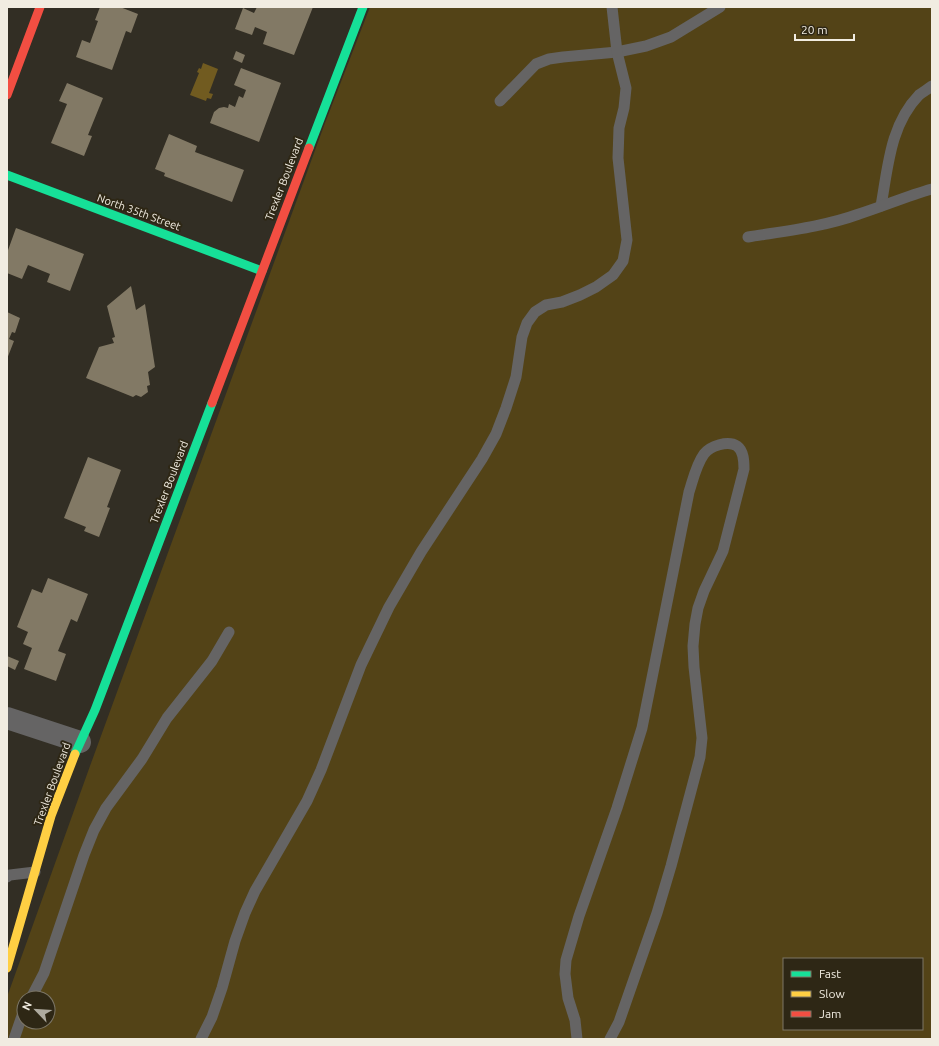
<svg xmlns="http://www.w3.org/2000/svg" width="939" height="1046" viewBox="0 0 939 1046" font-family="Ubuntu,sans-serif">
  <rect width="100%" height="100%" fill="#322e24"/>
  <path fill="#534317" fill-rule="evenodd" d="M 370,7 L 932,7 L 932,1039 L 7,1039 L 7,997 L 90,766 L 325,123 ZM 784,959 L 922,959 L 922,1029 L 784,1029 ZM 24,998 L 48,998 L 48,1022 L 24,1022 Z"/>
  <path fill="#715b20" d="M 203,63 L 218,69 L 209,93 L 213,94 L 211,99 L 207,98 L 206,101 L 190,95 L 199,73 L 197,72 L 199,68 L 201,69 Z"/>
  <g fill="#827965">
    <path d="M 100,7 L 120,7 L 138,14 L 131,33 L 126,31 L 112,70 L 76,57 L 82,40 L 90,43 L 98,21 L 95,20 Z"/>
    <path d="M 257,7 L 313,7 L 294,55 L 263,44 L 267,32 L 255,27 L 252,35 L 235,29 L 243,8 L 254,13 Z"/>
    <path d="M 236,51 L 245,55 L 242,63 L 233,59 Z"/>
    <path d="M 241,68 L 281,83 L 259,142 L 210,123 L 214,112 L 219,108 L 224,107 L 228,108 L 229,104 L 235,107 L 239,96 L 243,98 L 246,90 L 234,85 Z"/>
    <path d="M 67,83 L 103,98 L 88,135 L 92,136 L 84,156 L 51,143 L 67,104 L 59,101 Z"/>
    <path d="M 169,134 L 197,146 L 195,152 L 244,170 L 232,202 L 164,176 L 165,173 L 155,169 Z"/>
    <path d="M 16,228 L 84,254 L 70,291 L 47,282 L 50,274 L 28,265 L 22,279 L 7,273 L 7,253 Z"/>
    <path d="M 131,286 L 136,310 L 145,304 L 155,367 L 148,372 L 150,385 L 147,386 L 148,392 L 141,397 L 136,395 L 133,397 L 86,378 L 99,347 L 114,343 L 112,338 L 115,337 L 107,306 Z"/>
    <path d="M 7,312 L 20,318 L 15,333 L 12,332 L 9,339 L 14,341 L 7,359 Z"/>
    <path d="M 88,457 L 121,470 L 107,507 L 110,508 L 99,537 L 84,531 L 86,527 L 64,518 Z"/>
    <path d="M 48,578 L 88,594 L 77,622 L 71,619 L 58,651 L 66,654 L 56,681 L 24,669 L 32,648 L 23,644 L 28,632 L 17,627 L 32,589 L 42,593 Z"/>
    <path d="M 7,656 L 19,661 L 15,670 L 7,666 Z"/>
  </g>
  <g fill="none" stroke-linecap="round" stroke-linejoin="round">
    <g stroke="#656464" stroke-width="11">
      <path d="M 500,101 L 536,64 L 549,59 L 563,57 L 617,52 L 646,46 L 671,37 L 720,7"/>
      <path d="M 881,206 C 888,167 890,125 919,95 C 923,92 928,89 932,86"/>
      <path d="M 748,237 C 785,231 823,227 859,214 C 884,206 907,196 932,189"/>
      <path d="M 7,877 L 10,875 L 35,872"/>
      <path d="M 31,998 L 44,973 L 84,855 L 94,830 L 106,808 L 142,759 L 167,718 L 212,661 L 229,632"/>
      <path d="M 14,1039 L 24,1010"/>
      <path d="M 201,1039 L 212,1017 L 222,988 L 235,941 L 245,913 L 255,891 L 307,801 L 321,770 L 361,665 L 389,607 L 421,552 L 482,459 L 496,434 L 506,408 L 516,377 L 522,337 L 527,323 L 535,312 L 546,305 L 562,302 L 580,295 L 596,287 L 613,275 L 623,261 L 627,240 L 618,158 L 619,128 L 624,108 L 626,88 L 617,52 L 612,7"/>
      <path d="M 577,1039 L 575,1020 L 568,998 L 565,974 L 566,960 L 579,916 L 617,808 L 642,728 L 689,492 C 693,480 696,465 704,454 C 710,446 728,440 737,446 C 744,451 744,462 744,469 L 723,551 L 704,591 L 698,608 L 695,624 L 693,646 L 694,667 L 702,738 L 700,757 L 671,866 L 657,913 L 619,1022 L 610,1039"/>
    </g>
    <path stroke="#656464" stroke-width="22" d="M 7,718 L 80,742"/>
    <g stroke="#16e098" stroke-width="9">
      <path d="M 309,148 L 363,7"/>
      <path d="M 7,175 L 262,271"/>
      <path d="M 75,754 L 95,710 L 212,403"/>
    </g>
    <path stroke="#ffcf43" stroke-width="9" d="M 7,968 L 51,816 L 75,754"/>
    <g stroke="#f24e42" stroke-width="9">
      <path d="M 7,95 L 40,7"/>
      <path d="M 212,403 L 309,148"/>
    </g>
  </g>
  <g text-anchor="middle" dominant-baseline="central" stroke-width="4" stroke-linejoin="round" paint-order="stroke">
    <g font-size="11" fill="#f1ece1" stroke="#2e2715">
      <text transform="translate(284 179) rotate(-69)">Trexler Boulevard</text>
      <text transform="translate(139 212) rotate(20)">North 35th Street</text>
      <text transform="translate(169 482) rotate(-69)">Trexler Boulevard</text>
      <text transform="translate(52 784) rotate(-70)">Trexler Boulevard</text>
    </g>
  </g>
  <rect width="939" height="1046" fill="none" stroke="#f1ece1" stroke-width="16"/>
  <rect x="783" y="958" width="140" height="72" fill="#2e2715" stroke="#7c7667"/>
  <rect x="791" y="971" width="20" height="6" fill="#16e098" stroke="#7c7667"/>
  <text x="819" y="978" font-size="12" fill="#f1ece1">Fast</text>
  <rect x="791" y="991" width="20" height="6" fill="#ffcf43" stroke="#7c7667"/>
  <text x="819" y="998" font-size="12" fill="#f1ece1">Slow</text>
  <rect x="791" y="1011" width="20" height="6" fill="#f24e42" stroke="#7c7667"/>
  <text x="819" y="1018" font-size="12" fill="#f1ece1">Jam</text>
  <g transform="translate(36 1010) rotate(295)"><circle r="19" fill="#2e2715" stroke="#7c7667"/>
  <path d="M0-3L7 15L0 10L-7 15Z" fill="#aeaa9f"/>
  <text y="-6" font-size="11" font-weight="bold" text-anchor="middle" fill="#f1ece1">N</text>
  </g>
  <path d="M795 34v6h59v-6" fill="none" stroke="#f1ece1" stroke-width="2"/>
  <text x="801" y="34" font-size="12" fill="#f1ece1" stroke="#2e2715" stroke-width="3" paint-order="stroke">20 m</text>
</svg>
